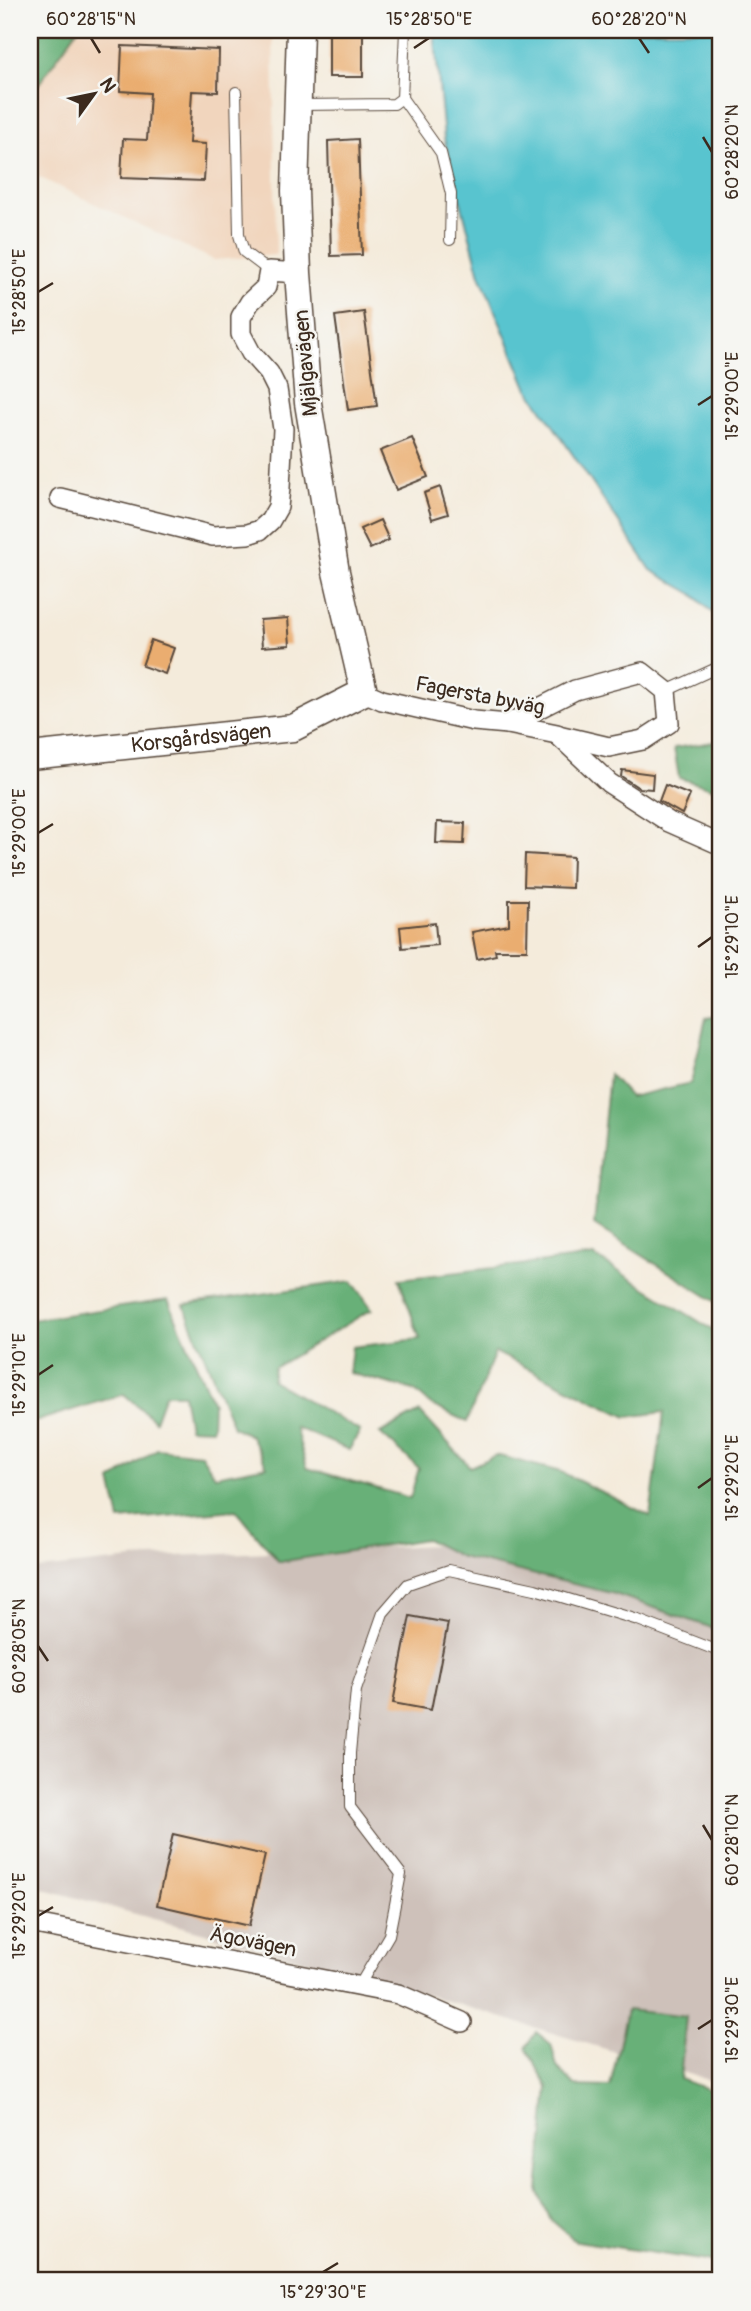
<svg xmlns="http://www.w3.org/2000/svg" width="751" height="2311" viewBox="0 0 751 2311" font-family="Pangolin,sans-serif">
  <rect width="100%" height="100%" fill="#f6f6f2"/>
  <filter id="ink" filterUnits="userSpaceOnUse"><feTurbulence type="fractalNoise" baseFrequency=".0143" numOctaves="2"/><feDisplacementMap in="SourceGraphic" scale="14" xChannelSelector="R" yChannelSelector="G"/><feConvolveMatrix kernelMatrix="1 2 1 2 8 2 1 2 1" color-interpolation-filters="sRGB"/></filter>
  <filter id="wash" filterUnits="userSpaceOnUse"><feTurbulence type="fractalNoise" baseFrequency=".00686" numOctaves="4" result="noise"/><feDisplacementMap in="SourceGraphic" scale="28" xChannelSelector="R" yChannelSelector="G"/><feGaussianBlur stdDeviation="1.57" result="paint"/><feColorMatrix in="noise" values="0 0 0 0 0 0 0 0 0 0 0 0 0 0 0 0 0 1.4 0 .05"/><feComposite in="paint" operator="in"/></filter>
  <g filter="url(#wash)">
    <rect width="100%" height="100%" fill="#f4ebdb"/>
    <path fill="#f1d5bd" d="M 55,30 L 273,30 L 276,255 L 214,260 L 30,173 L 30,74 Z"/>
    <path fill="#cec1ba" d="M 435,1545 L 721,1613 L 721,2084 L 394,1985 L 30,1885 L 30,1570 L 152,1557 Z"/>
    <g fill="#67b078" stroke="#516d4b" stroke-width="2">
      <path d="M 30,30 L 77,30 L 30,96 Z"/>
      <path d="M 721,741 L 721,791 L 679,778 L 674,748 Z"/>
      <path d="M 721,1016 L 721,1305 L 594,1225 L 609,1074 L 630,1097 L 691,1083 L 706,1018 Z"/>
      <path d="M 594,1256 L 721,1335 L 721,1631 L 615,1594 L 461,1557 L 426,1539 L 279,1562 L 236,1510 L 120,1520 L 111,1481 L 157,1449 L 201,1454 L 215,1476 L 267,1466 L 251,1436 L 233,1427 L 184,1305 L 352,1281 L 372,1309 L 274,1368 L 272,1380 L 360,1431 L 349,1450 L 295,1427 L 307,1468 L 410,1498 L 419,1468 L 380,1433 L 420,1412 L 470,1467 L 496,1455 L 561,1472 L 650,1516 L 664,1412 L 627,1417 L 495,1352 L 467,1422 L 431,1405 L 414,1390 L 349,1373 L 352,1347 L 420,1339 L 399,1279 Z"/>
      <path d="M 168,1300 L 213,1403 L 212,1429 L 189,1428 L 183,1394 L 165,1394 L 155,1421 L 124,1394 L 30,1423 L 30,1320 Z"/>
      <path d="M 627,2010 L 686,2017 L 680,2079 L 721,2094 L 721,2263 L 576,2241 L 550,2219 L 538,2190 L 548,2087 L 526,2048 L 536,2032 L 551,2044 L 557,2067 L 575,2086 L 610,2087 Z"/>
    </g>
    <path fill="#58c4cf" stroke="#4a7776" stroke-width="2" d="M 434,30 L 721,30 L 721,621 L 693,594 L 651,570 L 527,387 L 480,275 L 444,138 Z"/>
    <g id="blocks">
      <g fill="#eaad70">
        <rect x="329" y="30" width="34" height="47"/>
        <path d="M 122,46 L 219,50 L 218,92 L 192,91 L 189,143 L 206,144 L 204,181 L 121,178 L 123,139 L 147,140 L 150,93 L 120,91 Z"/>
        <path d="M 358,139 L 362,255 L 331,256 L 328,141 Z"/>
        <path d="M 364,312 L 377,406 L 348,410 L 335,316 Z"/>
        <path d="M 412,438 L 428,477 L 396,490 L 380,451 Z"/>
        <path d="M 440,487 L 448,514 L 432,519 L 424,493 Z"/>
        <path d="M 380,520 L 389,540 L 370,549 L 360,529 Z"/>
        <path d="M 288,618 L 290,645 L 262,647 L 260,620 Z"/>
        <path d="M 151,640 L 174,648 L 165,674 L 142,666 Z"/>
        <path d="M 622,770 L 653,774 L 652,789 L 639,788 L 621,776 Z"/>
        <path d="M 665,785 L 690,795 L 682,814 L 659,801 Z"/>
        <path d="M 437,822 L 465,823 L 464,844 L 436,843 Z"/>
        <path d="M 525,854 L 573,857 L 572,888 L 524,886 Z"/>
        <path d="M 509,900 L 528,900 L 527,950 L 495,950 L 496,955 L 477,959 L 472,932 L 509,925 Z"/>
        <path d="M 435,923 L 437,945 L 402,948 L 400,927 Z"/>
        <path d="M 410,1616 L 448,1623 L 431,1710 L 393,1703 Z"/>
        <path d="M 173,1834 L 265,1855 L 249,1926 L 157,1905 Z"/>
      </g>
    </g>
  </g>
  <g filter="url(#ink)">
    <use href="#blocks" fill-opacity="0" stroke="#57473a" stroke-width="2"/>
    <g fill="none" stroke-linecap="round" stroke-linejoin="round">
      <g stroke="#57473a" stroke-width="12">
        <g id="lane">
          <path d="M 236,92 L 239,235 L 244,252 L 269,271"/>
          <path d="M 402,98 L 441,153 L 451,194 L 450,240"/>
          <path d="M 298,105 L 394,104 L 402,98 L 405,30"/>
          <path d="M 666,691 L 721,666"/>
          <path d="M 359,1986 L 389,1935 L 401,1874 L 350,1807 L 350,1753 L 356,1690 L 383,1613 L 408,1584 L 449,1570 L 535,1589 L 638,1620 L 721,1652"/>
        </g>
      </g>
      <g stroke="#57473a" stroke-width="22">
        <g id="street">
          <path d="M 60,498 L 213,536 L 248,534 L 260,530 L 270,521 L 278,507 L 280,488 L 283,429 L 277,389 L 269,373 L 251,353 L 241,334 L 241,317 L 250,302 L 266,287 L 269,271 L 298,273"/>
          <path d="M 364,692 L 382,700 L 474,721 L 508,724 L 557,734 L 609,783 L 669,822 L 721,845"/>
          <path d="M 508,724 L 575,690 L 642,672 L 666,691 L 669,723 L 643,740 L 609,747 L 558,735"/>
          <path d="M 30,1923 L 398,1994 L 462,2022"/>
        </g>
      </g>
      <g stroke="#57473a" stroke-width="29">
        <g id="secondary">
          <path id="s1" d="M 30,756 L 293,728 L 364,692 L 336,572 L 308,403 L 298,273 L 295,191 L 300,30"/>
        </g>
      </g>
      <use href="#lane" stroke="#fff" stroke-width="10"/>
      <use href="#street" stroke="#fff" stroke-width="19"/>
      <use href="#secondary" stroke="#fff" stroke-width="26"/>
    </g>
  </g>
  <path fill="none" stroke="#3b2a1e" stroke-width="2.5" d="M 91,38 L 100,53M 639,38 L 649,53M 414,48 L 429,38M 703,137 L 712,152M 38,292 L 53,283M 698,405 L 712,396M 38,833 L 53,824M 698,947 L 712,937M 38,1375 L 53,1365M 698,1488 L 712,1478M 38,1646 L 48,1661M 703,1825 L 712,1840M 38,1916 L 53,1907M 698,2029 L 712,2020M 323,2272 L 338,2263"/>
  <g text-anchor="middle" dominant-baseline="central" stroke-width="5" stroke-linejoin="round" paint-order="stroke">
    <g font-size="21" fill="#3b2a1e" stroke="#f6f6f2">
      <text transform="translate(306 363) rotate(-95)">Mjälgavägen</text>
      <text transform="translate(480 696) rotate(11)">Fagersta byväg</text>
      <text stroke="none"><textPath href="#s1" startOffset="172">Korsgårdsvägen</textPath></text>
      <text transform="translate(253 1942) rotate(11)">Ägovägen</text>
    </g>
  </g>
  <rect width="751" height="2311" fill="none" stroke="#f6f6f2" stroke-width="77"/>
  <g transform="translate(94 94) rotate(57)" stroke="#f6f6f2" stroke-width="5" paint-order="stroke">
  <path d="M0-5L12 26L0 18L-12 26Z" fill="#3b2a1e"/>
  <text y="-10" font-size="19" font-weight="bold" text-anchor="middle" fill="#3b2a1e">N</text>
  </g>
  <rect x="38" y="38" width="674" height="2234" fill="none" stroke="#3b2a1e" stroke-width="2.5"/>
  <g font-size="18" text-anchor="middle" fill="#3b2a1e">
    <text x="91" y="25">60°28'15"N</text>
    <text x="429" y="25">15°28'50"E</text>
    <text x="639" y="25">60°28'20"N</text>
    <text transform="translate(732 152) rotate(-90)" y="6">60°28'20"N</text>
    <text transform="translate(19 292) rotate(-90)" y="6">15°28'50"E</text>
    <text transform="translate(732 396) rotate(-90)" y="6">15°29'00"E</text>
    <text transform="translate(19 833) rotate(-90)" y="6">15°29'00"E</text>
    <text transform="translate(732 937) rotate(-90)" y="6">15°29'10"E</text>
    <text transform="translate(19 1375) rotate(-90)" y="6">15°29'10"E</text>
    <text transform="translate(732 1478) rotate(-90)" y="6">15°29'20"E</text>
    <text transform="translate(19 1646) rotate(-90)" y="6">60°28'05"N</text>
    <text transform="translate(732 1840) rotate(-90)" y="6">60°28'10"N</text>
    <text transform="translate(19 1916) rotate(-90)" y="6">15°29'20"E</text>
    <text transform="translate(732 2020) rotate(-90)" y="6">15°29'30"E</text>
    <text x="323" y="2298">15°29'30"E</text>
  </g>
</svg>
